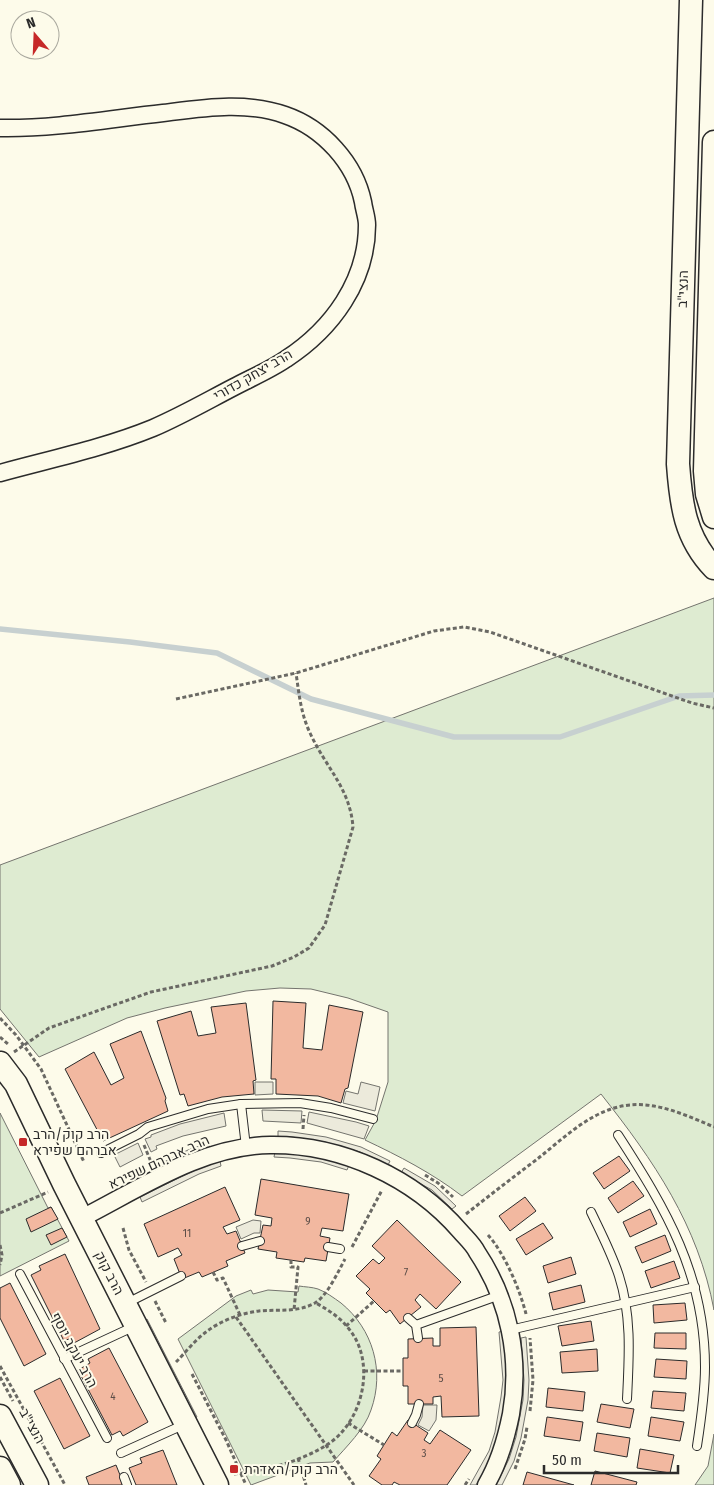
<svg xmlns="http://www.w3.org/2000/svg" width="714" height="1485" viewBox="0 0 714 1485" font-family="'Fira Sans Condensed',Heebo,sans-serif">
  <rect width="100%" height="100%" fill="#fdfbea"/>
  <g fill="#deebd1" stroke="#74746e">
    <path d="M 714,598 L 714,1310 C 698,1225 654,1161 601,1094 L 462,1196 C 432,1173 399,1156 365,1140 L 376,1120 L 388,1082 L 388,1012 L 348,998 L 311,989 L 280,988 L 246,991 L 165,1008 L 127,1018 L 39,1057 L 0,1009 L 0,865 Z"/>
    <path d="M 0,1113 L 48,1208 L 51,1207 L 69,1241 L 0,1276 Z"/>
    <path d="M 299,1286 C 305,1287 312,1287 318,1289 C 326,1292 334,1298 341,1303 C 373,1329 385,1371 371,1410 C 365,1429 346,1447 333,1462 L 310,1463 L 251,1485 L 178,1339 L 236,1296 L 251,1290 L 253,1294 L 268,1290 L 298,1292 Z"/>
    <path d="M 714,1434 L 714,1485 L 695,1485 L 708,1466 Z"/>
  </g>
  <g fill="#eceadb" stroke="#74746e">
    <path d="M 255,1082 L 273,1082 L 273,1094 L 255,1095 Z"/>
    <path d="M 361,1082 L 380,1087 L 375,1111 L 343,1103 L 346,1091 L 358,1094 Z"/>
    <path d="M 262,1110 L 302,1111 L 301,1123 L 263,1121 Z"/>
    <path d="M 309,1112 L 356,1122 L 369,1126 L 364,1139 L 307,1123 Z"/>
    <path d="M 224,1113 L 226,1126 L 183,1136 L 156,1146 L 157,1149 L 151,1152 L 145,1139 L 151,1137 L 151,1135 L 180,1124 Z"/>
    <path d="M 278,1131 L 292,1132 L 326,1137 L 361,1147 L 390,1161 L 388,1165 L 360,1152 L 325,1142 L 292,1137 L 278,1137 Z"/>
    <path d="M 138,1143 L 143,1155 L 120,1167 L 114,1155 Z"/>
    <path d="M 208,1143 L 210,1148 L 166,1166 L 164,1162 L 188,1150 Z"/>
    <path d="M 275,1152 L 291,1152 L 322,1157 L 349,1165 L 347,1170 L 321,1162 L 290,1158 L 274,1157 Z"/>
    <path d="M 220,1161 L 221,1166 L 199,1174 L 142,1202 L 140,1197 L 197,1169 Z"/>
    <path d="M 404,1168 L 435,1186 L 456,1206 L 452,1209 L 432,1190 L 401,1173 Z"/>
    <path d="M 253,1220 L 261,1221 L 260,1233 L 254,1233 L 241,1239 L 236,1227 Z"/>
    <path d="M 147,1319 L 197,1417 L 192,1420 L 143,1322 Z"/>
    <path d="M 504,1331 L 508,1380 L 500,1433 L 484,1472 L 476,1485 L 470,1485 L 489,1451 L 495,1432 L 501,1397 L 503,1380 L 499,1332 Z"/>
    <path d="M 526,1337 L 529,1380 L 528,1400 L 521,1438 L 514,1461 L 502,1485 L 496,1485 L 509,1459 L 516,1437 L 523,1400 L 524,1380 L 521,1338 Z"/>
    <path d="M 423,1405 L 437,1405 L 436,1420 L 429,1431 L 418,1425 L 422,1417 Z"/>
  </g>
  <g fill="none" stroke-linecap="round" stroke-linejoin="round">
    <path stroke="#c7d0d0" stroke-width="5.5" d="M 0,629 L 130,642 L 217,653 L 311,699 L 454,737 L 560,737 L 679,696 L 714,695"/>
  </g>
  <g fill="#f2b8a0" stroke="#2b2b2b">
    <path d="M 273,1001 L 306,1003 L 303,1048 L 322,1050 L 329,1005 L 363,1012 L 348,1088 L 345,1089 L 341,1103 L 318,1096 L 276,1094 L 276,1079 L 271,1079 Z"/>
    <path d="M 246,1003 L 256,1080 L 253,1081 L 254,1094 L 222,1097 L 188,1106 L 184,1094 L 180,1095 L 157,1021 L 191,1011 L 198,1036 L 216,1033 L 211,1007 Z"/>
    <path d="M 141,1031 L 166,1098 L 165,1101 L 168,1111 L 103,1141 L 65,1069 L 94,1052 L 111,1085 L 124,1078 L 110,1044 Z"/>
    <path d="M 619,1156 L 630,1171 L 604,1189 L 593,1173 Z"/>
    <path d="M 261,1179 L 349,1194 L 343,1231 L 322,1228 L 320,1236 L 330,1238 L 326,1261 L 305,1258 L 304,1262 L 276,1258 L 277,1252 L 258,1249 L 263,1225 L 271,1226 L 272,1218 L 255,1215 Z"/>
    <path d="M 633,1181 L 644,1196 L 618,1213 L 608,1198 Z"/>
    <path d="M 225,1187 L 240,1220 L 223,1227 L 227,1234 L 236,1231 L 245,1253 L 226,1261 L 228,1266 L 202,1277 L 199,1272 L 182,1279 L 174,1259 L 182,1255 L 178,1248 L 158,1257 L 144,1224 Z"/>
    <path d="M 525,1197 L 536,1211 L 510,1231 L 499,1216 Z"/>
    <path d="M 51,1207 L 58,1219 L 31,1232 L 26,1219 Z"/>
    <path d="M 650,1209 L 657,1224 L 630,1237 L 623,1222 Z"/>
    <path d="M 397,1220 L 461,1282 L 436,1309 L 420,1294 L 415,1300 L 421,1307 L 400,1324 L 390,1310 L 386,1313 L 366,1293 L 370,1289 L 356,1276 L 373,1259 L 379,1264 L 385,1258 L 372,1246 Z"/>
    <path d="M 543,1223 L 553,1238 L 526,1255 L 516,1239 Z"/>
    <path d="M 62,1228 L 67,1237 L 51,1245 L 46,1235 Z"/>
    <path d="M 665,1235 L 671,1251 L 642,1263 L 635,1247 Z"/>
    <path d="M 65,1254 L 100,1329 L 74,1343 L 71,1338 L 64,1341 L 31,1275 L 41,1270 L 39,1266 Z"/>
    <path d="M 571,1257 L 576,1274 L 548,1283 L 543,1266 Z"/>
    <path d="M 674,1261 L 680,1278 L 651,1288 L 645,1271 Z"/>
    <path d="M 10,1283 L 46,1354 L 24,1366 L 0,1318 L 0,1288 Z"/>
    <path d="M 581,1285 L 585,1302 L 553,1310 L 549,1293 Z"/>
    <path d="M 685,1303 L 687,1320 L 654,1323 L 653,1305 Z"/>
    <path d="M 591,1321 L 594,1341 L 562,1346 L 558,1326 Z"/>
    <path d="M 476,1327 L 479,1416 L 442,1417 L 441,1396 L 433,1397 L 433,1404 L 408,1404 L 408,1386 L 403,1386 L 403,1358 L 408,1358 L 408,1339 L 433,1338 L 433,1346 L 440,1346 L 440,1328 Z"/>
    <path d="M 655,1333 L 686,1333 L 686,1349 L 654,1348 Z"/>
    <path d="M 109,1348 L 148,1422 L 123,1436 L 120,1431 L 112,1435 L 78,1370 L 90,1363 L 88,1359 Z"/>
    <path d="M 597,1349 L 598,1371 L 562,1373 L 560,1352 Z"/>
    <path d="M 656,1359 L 687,1361 L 686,1379 L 654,1377 Z"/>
    <path d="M 60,1378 L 90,1436 L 64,1449 L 34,1391 Z"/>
    <path d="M 548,1388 L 585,1392 L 583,1411 L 546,1407 Z"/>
    <path d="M 653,1391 L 686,1393 L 684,1411 L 651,1408 Z"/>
    <path d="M 601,1404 L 634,1409 L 630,1428 L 597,1422 Z"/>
    <path d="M 547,1417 L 583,1422 L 580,1441 L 544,1436 Z"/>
    <path d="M 651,1417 L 684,1422 L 680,1441 L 648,1436 Z"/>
    <path d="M 408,1420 L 428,1433 L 424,1440 L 430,1444 L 440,1430 L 471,1450 L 447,1485 L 400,1485 L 394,1482 L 392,1485 L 382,1485 L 369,1476 L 381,1459 L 377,1456 L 392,1432 L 397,1436 Z"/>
    <path d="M 597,1433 L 630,1438 L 627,1457 L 594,1451 Z"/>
    <path d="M 640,1449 L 674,1455 L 670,1473 L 637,1468 Z"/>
    <path d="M 163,1450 L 177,1485 L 136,1485 L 129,1468 L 142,1463 L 140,1458 Z"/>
    <path d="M 116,1465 L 124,1485 L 89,1485 L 86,1477 Z"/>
    <path d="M 595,1471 L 637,1482 L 636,1485 L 591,1485 Z"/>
    <path d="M 527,1472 L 574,1485 L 523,1485 Z"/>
  </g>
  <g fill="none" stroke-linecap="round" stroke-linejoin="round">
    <g stroke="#2b2b2b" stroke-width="10">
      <g id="lane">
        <path d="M 241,1104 L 246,1147"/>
        <path d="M 618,1135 C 666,1209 705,1275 705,1367 C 705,1393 701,1420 697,1446"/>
        <path d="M 101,1153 L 139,1134 L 148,1127 L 208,1109 L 241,1104 L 300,1103 L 331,1108 L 373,1119"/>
        <path d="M 591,1212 C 601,1233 612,1254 619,1276 C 632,1316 629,1358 627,1399"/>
        <path d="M 242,1246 L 260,1241"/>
        <path d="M 328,1247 L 340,1249"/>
        <path d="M 20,1274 L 107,1438"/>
        <path d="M 127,1303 L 181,1276"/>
        <path d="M 408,1318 L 416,1325 L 418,1338"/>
        <path d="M 416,1325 L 500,1295"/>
        <path d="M 510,1330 L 695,1287"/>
        <path d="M 64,1359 L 135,1326"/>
        <path d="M 412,1423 L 416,1415 L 419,1404"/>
        <path d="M 121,1453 L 183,1425"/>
        <path d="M 124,1477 L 127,1485"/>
      </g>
    </g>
    <g stroke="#2b2b2b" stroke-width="19">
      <g id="street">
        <path d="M 0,128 C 54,129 109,119 163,113 C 203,108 246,101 285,115 C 323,128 355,163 363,202 C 364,210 367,217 367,225 C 367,281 332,329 286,359 C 270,370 251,378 234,387 C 207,401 181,416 153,428 C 104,448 51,459 0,473"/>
        <path d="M 82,1218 C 141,1188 202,1146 270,1145 C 342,1144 414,1178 460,1231 C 466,1238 473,1244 477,1252 C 509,1300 521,1358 511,1414 C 506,1439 499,1463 486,1485"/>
      </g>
    </g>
    <g stroke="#2b2b2b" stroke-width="25">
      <g id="secondary">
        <path d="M 691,0 L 678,464 C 681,505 685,538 714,568"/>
        <path d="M 714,142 L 705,471 L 707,494 L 714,517"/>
        <path d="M 0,1063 L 16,1084 L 64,1184 L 217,1485"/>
        <path d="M 0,1416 L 37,1485"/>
        <path d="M 0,1468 L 9,1485"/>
      </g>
    </g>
    <g stroke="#6a6964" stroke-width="3" stroke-dasharray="4 2.5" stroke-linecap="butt">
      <path d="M 176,699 L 296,673 L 434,631 L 464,627 L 490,632 L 692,703 L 714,708"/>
      <path d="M 0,1018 L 16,1035 L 41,1069 L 84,1162"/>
      <path d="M 0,1037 L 9,1045"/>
      <path d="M 14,1052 L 49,1028 L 94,1012 L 151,992 L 272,966 L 294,957 L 309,948 L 325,925 L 353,827 C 350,788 326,768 310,733 C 301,714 299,694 296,673"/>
      <path d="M 303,1129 L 304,1115"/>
      <path d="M 144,1145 L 151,1162"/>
      <path d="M 425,1175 L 438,1183 L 453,1197"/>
      <path d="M 0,1213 L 48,1192"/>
      <path d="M 466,1214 C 489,1196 512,1178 536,1160 C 563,1139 593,1108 630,1105 C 658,1102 688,1116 714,1127"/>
      <path d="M 123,1228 L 129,1250 L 146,1282"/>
      <path d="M 488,1235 C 505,1254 520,1290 526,1314"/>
      <path d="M 0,1245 L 2,1255 L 0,1265"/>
      <path d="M 352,1247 L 382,1190"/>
      <path d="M 291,1260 L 291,1267 L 298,1267 L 294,1310"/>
      <path d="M 213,1272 L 217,1280 L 223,1278 L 240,1315"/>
      <path d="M 155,1301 L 166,1323"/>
      <path d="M 236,1317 L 354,1485"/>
      <path d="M 346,1326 L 374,1301"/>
      <path d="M 176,1362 C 185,1353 195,1340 206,1332 C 220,1321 241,1313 259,1311 C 278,1309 297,1313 315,1303 C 327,1296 338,1272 345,1259"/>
      <path d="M 0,1366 L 65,1485"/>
      <path d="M 364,1371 L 403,1371"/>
      <path d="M 192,1374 L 226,1440 L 246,1485"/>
      <path d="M 0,1377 L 13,1401"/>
      <path d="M 530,1411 L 533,1380 L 530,1338"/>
      <path d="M 348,1423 L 384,1445"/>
      <path d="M 298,1458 L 306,1485"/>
      <path d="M 515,1469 L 525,1439 L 527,1427"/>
      <path d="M 234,1474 C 264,1471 299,1462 325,1446 C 363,1424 377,1363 349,1329 C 340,1317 328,1310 316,1303"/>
      <path d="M 465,1485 L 469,1479"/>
    </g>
    <use href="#lane" stroke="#fdfbea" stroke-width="8"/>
    <use href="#street" stroke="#fdfbea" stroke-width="16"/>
    <use href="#secondary" stroke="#fdfbea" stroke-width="22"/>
  </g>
  <g fill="#c62828" stroke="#fdfbea" stroke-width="2">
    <rect x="18" y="1137" width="10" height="10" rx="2.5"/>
    <rect x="229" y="1464" width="10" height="10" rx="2.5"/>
  </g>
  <g text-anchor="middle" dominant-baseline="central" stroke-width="4" stroke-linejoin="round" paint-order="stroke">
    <g font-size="11" fill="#5d4e48">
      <text x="308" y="1221">9</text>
      <text x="187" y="1233">11</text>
      <text x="406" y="1272">7</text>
      <text x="441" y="1378">5</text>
      <text x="113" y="1396">4</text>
      <text x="424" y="1453">3</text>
    </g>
    <g font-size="14" fill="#2b2b2b" stroke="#fdfbea">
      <text transform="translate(683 289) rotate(-88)">הנצי"ב</text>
      <text transform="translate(253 375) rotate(-30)">הרב יצחק כדורי</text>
      <text transform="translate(159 1162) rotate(-25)">הרב אברהם שפירא</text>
      <text transform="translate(109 1273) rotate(63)">הרב קוק</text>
      <text transform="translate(74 1350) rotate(62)">הרב יעקב יוסף</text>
      <text transform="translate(32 1426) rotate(61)">הנצי"ב</text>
    </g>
    <g font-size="14" fill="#2b2b2b" stroke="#fdfbea" text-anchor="start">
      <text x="33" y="1134">הרב קוק/הרב<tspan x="33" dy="16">אברהם שפירא</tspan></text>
      <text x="244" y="1469">הרב קוק/האדרת</text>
    </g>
  </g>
  <g transform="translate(35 35) rotate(341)"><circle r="24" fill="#fdfbea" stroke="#a9a89e"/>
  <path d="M0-4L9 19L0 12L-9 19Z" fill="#c62828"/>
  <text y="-8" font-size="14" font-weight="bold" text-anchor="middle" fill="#2b2b2b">N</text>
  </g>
  <path d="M544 1465v8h134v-8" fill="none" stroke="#2b2b2b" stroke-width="2.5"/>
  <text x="552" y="1465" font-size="15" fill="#2b2b2b" stroke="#fdfbea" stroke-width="4" paint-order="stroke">50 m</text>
</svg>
